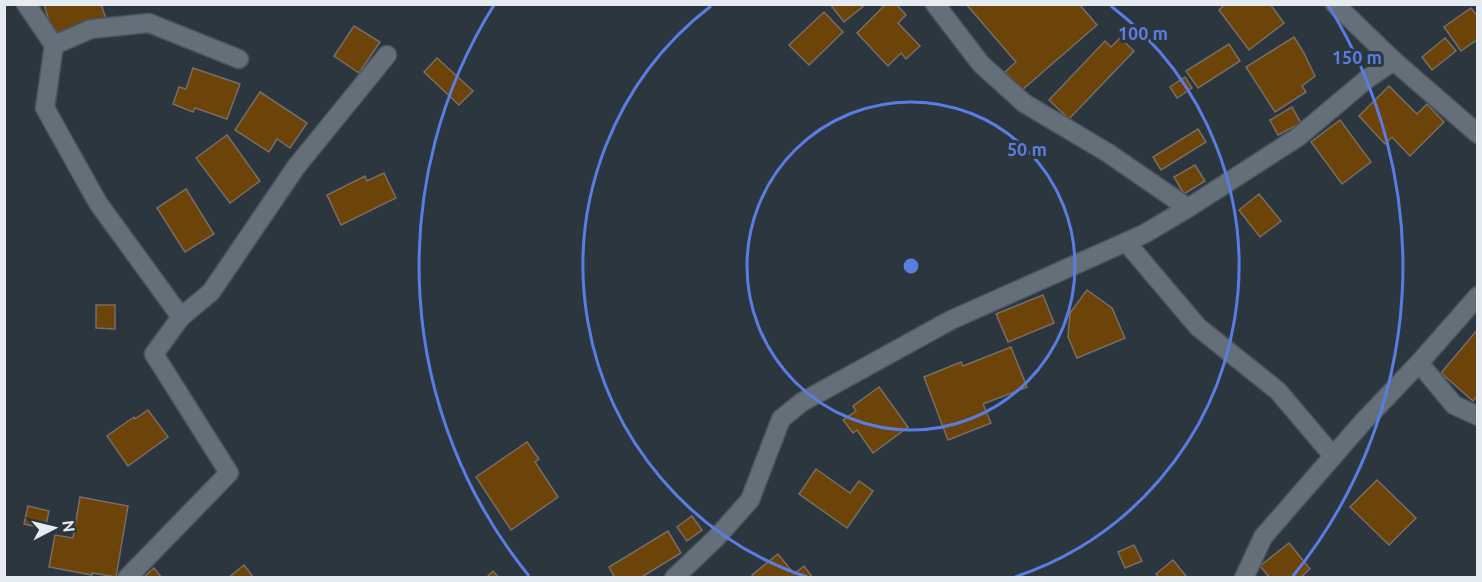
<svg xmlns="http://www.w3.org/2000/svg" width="1482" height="582" viewBox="0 0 1482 582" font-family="Ubuntu,sans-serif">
  <rect width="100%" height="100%" fill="#2c363f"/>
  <g fill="#6c4309" stroke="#786e63" stroke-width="1.5">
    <path d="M 44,4 L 101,4 L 106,19 L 53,35 Z"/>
    <path d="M 830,4 L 866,4 L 844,22 Z"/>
    <path d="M 886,4 L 896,4 L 906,15 L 898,23 L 920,46 L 906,59 L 901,53 L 888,66 L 857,33 Z"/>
    <path d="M 966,4 L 1079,4 L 1097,25 L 1022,90 L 1005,72 L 1016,62 Z"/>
    <path d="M 1225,4 L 1270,4 L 1284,23 L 1249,50 L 1219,10 Z"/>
    <path d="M 1471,8 L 1478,17 L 1478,39 L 1461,51 L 1444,27 Z"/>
    <path d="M 824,12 L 843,32 L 809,65 L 789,45 Z"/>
    <path d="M 354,26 L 380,42 L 359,73 L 334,56 Z"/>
    <path d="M 1294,37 L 1304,53 L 1315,76 L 1302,86 L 1306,92 L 1275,112 L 1246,67 Z"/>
    <path d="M 1120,38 L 1134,51 L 1069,119 L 1049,100 L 1105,41 L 1111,47 Z"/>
    <path d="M 1445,38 L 1456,51 L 1432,70 L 1422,57 Z"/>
    <path d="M 1229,44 L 1240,61 L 1198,88 L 1186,71 Z"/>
    <path d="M 437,58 L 473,91 L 459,105 L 424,72 Z"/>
    <path d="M 193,68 L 240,84 L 227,119 L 195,108 L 193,112 L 173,104 L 179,87 L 186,89 Z"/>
    <path d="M 1185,77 L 1192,88 L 1177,98 L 1170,87 Z"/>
    <path d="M 1389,86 L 1417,114 L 1427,104 L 1444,122 L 1410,156 L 1392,137 L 1385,144 L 1359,116 Z"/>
    <path d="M 260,92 L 307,123 L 290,148 L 277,139 L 269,152 L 235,130 Z"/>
    <path d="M 1292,107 L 1301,123 L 1278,135 L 1270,120 Z"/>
    <path d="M 1340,120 L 1371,162 L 1342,184 L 1311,142 Z"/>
    <path d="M 1198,129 L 1206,142 L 1161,170 L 1153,157 Z"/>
    <path d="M 227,135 L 260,181 L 230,203 L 196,158 Z"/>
    <path d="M 1195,165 L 1205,181 L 1184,194 L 1174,177 Z"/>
    <path d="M 384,173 L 396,198 L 341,225 L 327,195 L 365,176 L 367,181 Z"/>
    <path d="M 186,189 L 214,234 L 185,252 L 157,208 Z"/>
    <path d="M 1259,194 L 1281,221 L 1260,237 L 1239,210 Z"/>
    <path d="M 1087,290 L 1112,308 L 1125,338 L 1077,358 L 1068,337 L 1070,313 Z"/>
    <path d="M 1043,295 L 1054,323 L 1008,342 L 996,314 Z"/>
    <path d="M 96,305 L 115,305 L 115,329 L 96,328 Z"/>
    <path d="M 1478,329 L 1478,395 L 1473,401 L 1441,373 Z"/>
    <path d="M 1011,347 L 1027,387 L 983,404 L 991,423 L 948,440 L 924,377 L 961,362 L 963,366 Z"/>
    <path d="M 879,387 L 908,427 L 873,453 L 857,430 L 853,433 L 843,420 L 856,411 L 853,406 Z"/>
    <path d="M 148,410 L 168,437 L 128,466 L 107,436 L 134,417 L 135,419 Z"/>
    <path d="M 527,442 L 539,459 L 535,462 L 558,497 L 511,530 L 476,477 Z"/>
    <path d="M 816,469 L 850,493 L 859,481 L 873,491 L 847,528 L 799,494 Z"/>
    <path d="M 1377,480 L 1416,518 L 1389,545 L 1350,507 Z"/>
    <path d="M 80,497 L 128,506 L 116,577 L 92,573 L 92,575 L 49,567 L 55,535 L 73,538 Z"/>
    <path d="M 28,506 L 49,511 L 45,529 L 24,524 Z"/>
    <path d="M 692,516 L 702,530 L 687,541 L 677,527 Z"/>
    <path d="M 668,531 L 681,553 L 640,578 L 615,578 L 609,567 Z"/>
    <path d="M 1289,543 L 1310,569 L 1300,578 L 1270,578 L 1260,566 Z"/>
    <path d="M 1134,545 L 1142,561 L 1125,568 L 1118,552 Z"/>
    <path d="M 778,554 L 794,574 L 804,566 L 813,578 L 754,578 L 752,575 Z"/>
    <path d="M 1173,560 L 1186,576 L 1184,578 L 1159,578 L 1156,574 Z"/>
    <path d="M 244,565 L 254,578 L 228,578 Z"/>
    <path d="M 154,568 L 162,578 L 143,578 Z"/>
    <path d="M 493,571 L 499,578 L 486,578 Z"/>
  </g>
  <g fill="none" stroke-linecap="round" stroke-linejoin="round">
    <g stroke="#4a535b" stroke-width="21">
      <g id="street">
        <path d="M 26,4 L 54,45 L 45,108 L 98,203 L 181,317 L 154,354 L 229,473 L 127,578"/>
        <path d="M 935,4 L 981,64 L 1024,103 L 1108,153 L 1188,208"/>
        <path d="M 1335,4 L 1394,61 L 1478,134"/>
        <path d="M 54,45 L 91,29 L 149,23 L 239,59"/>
        <path d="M 1126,242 L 1198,327 L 1278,391 L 1333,456"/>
        <path d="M 181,317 L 211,292 L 296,167 L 387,55"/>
        <path d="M 1419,363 L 1454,405 L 1478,416"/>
        <path d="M 674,578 L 717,537 L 750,500 L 781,419 L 802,402 L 951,320 L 1144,234 L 1188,208 L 1298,137 L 1367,79 L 1394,61"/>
        <path d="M 1244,578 L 1263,537 L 1362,423 L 1419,363 L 1478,296"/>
      </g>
    </g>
    <use href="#street" stroke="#646f7a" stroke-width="18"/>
  </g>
  <g fill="none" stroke="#597de0" stroke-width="3">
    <circle cx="911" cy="266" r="164"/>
    <path d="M807 577A328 328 0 0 1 711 6M1111 6A328 328 0 0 1 1015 577"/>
    <path d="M529 576A492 492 0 0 1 494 5M1328 5A492 492 0 0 1 1293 576"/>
  </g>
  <circle cx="911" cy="266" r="9" fill="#597de0" stroke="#2c363f" stroke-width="3"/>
  <g font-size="18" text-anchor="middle" font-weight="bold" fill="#597de0" stroke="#2c363f" stroke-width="6" stroke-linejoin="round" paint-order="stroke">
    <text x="1143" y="40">100 m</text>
    <text x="1357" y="64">150 m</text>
    <text x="1027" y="156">50 m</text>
  </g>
  <rect width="1482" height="582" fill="none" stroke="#e5ebf1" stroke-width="12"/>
  <g transform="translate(54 528) rotate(83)" stroke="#2c363f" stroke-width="4.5" paint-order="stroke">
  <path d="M0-4.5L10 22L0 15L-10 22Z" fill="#e5ebf1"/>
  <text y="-9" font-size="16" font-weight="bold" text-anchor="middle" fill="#e5ebf1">N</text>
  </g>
</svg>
